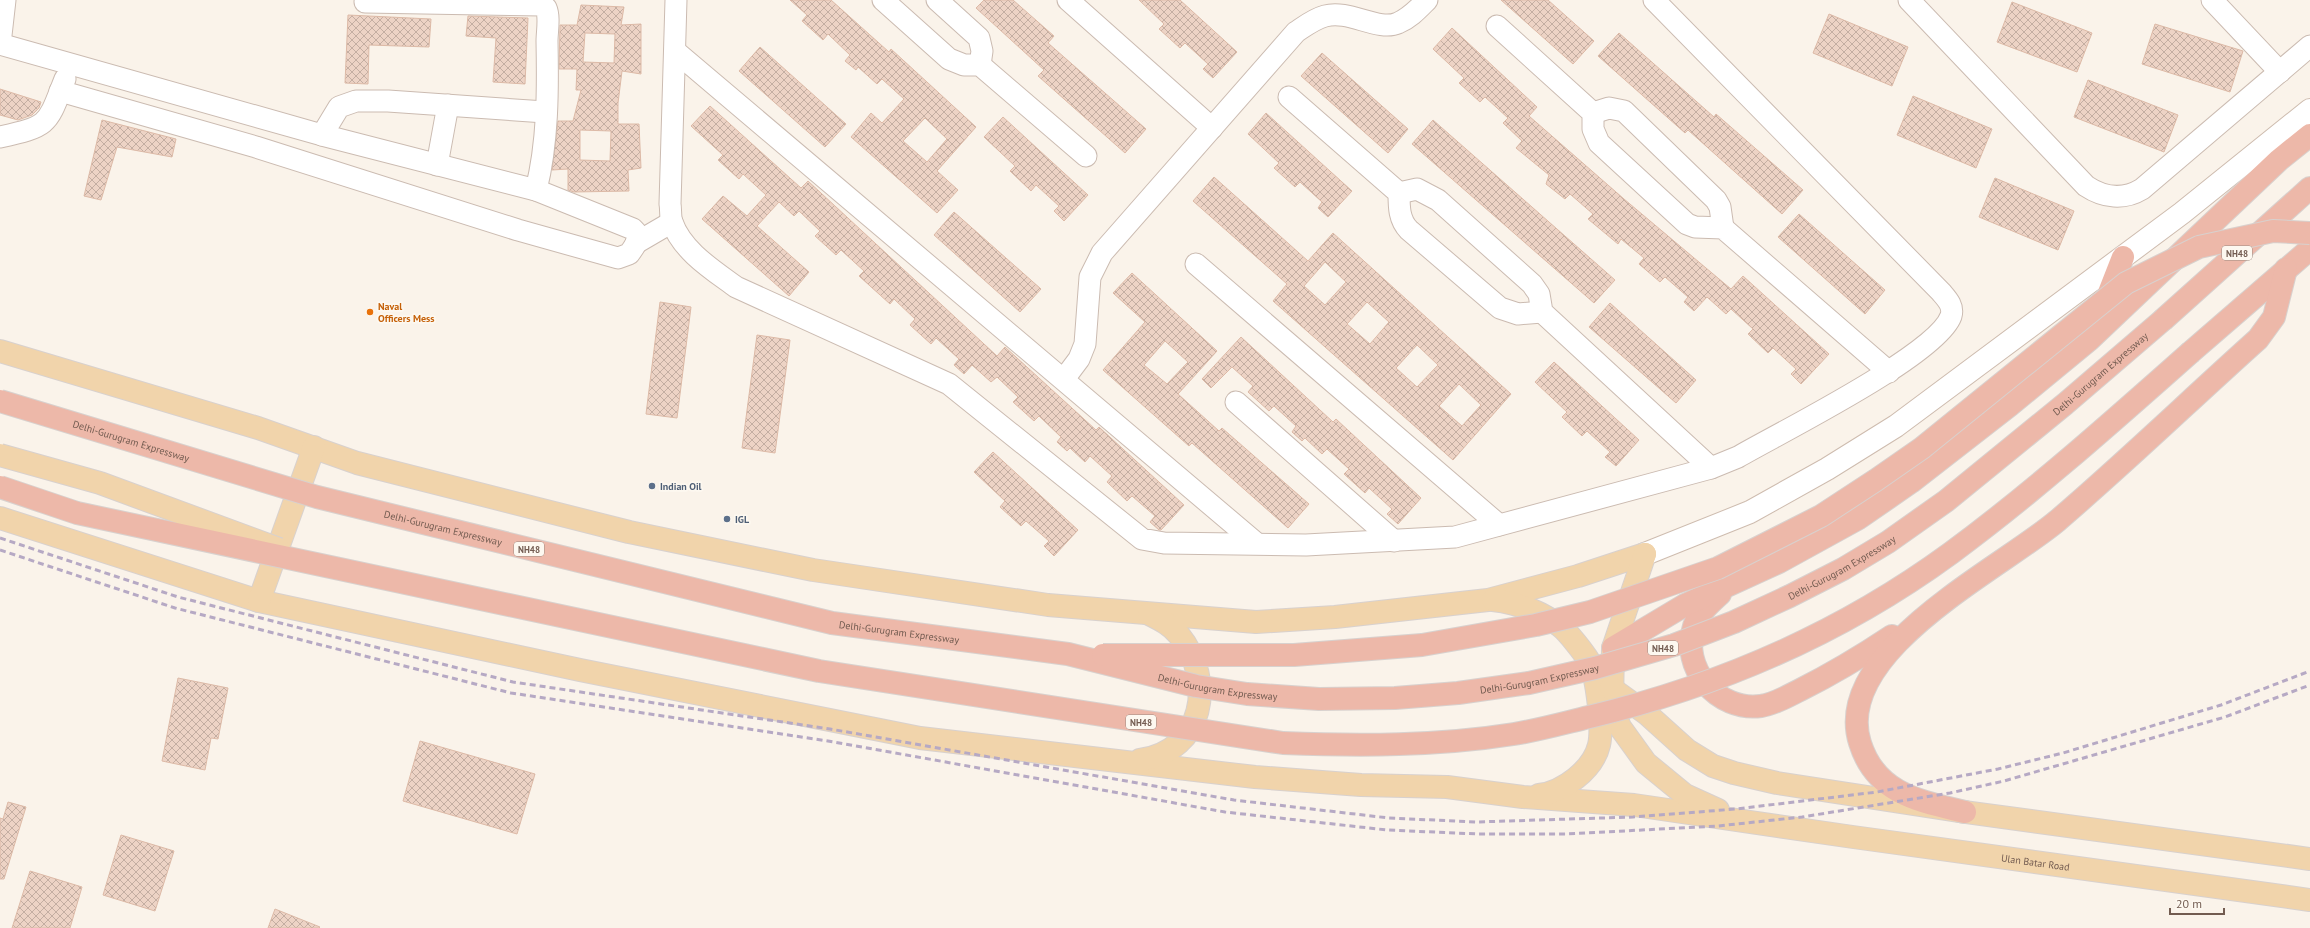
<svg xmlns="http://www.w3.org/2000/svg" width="2310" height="928" viewBox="0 0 2310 928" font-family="'PT Sans',sans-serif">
  <defs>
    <pattern id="building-cross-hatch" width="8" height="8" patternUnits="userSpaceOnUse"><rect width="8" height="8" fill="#edd3c5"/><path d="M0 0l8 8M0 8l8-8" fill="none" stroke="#c4aea2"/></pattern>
  </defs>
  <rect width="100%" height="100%" fill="#faf3ea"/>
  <g fill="url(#building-cross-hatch)" stroke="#ddbaa7" fill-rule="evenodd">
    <path d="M 790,0 L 831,0 L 889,52 L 891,49 L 976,127 L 937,171 L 958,190 L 937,213 L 851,137 L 871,113 L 882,123 L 904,99 L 882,79 L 877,84 L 858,67 L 856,70 L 845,61 L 850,55 L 828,34 L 823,40 L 802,21 L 807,15 ZM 925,118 L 947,139 L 927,162 L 903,141 Z"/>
    <path d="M 984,0 L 1013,0 L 1054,36 L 1048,43 L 1146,129 L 1125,153 L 1038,76 L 1044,70 L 976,8 Z"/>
    <path d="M 1139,0 L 1180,0 L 1237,52 L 1213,78 L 1203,69 L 1208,64 L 1185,43 L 1180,48 L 1159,29 L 1164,24 Z"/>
    <path d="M 1501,0 L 1548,0 L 1594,41 L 1573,64 Z"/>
    <path d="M 2012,2 L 2092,33 L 2077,72 L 1997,42 Z"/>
    <path d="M 581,5 L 624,7 L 621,25 L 641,24 L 641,74 L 622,71 L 618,103 L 618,124 L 639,124 L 641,168 L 628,170 L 629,191 L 574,192 L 568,190 L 568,169 L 552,170 L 558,121 L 573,121 L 581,90 L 576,90 L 577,69 L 559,69 L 560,25 L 577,25 ZM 585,33 L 615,34 L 614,63 L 583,62 ZM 580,130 L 611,131 L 610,161 L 580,160 Z"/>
    <path d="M 1829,14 L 1908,47 L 1892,86 L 1813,53 Z"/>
    <path d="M 348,15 L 431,19 L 429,47 L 369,45 L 368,84 L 345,83 Z"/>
    <path d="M 468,16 L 528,18 L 525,84 L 493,82 L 496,38 L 466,36 Z"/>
    <path d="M 2155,24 L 2243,51 L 2230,92 L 2142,64 Z"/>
    <path d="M 1452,28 L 1537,107 L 1529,116 L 1624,199 L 1731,289 L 1743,276 L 1829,354 L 1801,384 L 1791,374 L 1796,369 L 1773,348 L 1768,353 L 1748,334 L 1753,329 L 1731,309 L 1726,314 L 1707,297 L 1694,311 L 1684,302 L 1688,297 L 1665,277 L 1660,282 L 1639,264 L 1644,258 L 1621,239 L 1618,244 L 1588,219 L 1593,214 L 1570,194 L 1565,199 L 1546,184 L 1549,175 L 1516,148 L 1522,141 L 1503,123 L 1508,118 L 1485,97 L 1480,102 L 1459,83 L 1464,78 L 1433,49 Z"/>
    <path d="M 1619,33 L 1714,117 L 1716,114 L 1803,190 L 1782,214 L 1688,130 L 1685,133 L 1598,56 Z"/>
    <path d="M 760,47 L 846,124 L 825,147 L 739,71 Z"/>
    <path d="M 1322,53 L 1408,129 L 1388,153 L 1301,76 Z"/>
    <path d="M 2088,80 L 2178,115 L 2164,152 L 2074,117 Z"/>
    <path d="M 0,89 L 41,102 L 39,108 L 32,115 L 18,120 L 0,115 Z"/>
    <path d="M 1913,96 L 1992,129 L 1976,168 L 1897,135 Z"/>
    <path d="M 710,106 L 801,188 L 808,181 L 997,356 L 1005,347 L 1096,430 L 1099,427 L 1184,505 L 1161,530 L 1159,530 L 1150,522 L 1155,516 L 1132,496 L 1127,501 L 1107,482 L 1112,476 L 1090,456 L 1085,462 L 1070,448 L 1067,451 L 1057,442 L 1061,437 L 1039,416 L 1034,421 L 1013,402 L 1018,397 L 997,377 L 991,382 L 972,365 L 964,374 L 954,365 L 959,359 L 936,338 L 931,344 L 910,325 L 915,319 L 894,299 L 890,304 L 859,276 L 864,271 L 841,250 L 836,255 L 815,236 L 820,231 L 799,211 L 794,216 L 779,202 L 757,226 L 809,272 L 789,296 L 702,219 L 723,196 L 747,216 L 766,195 L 743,174 L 739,179 L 718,160 L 723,155 L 691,126 Z"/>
    <path d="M 1266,113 L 1352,191 L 1328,217 L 1318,208 L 1322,202 L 1300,182 L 1295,187 L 1274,168 L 1279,163 L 1248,134 Z"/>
    <path d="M 1003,117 L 1088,195 L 1064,221 L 1054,211 L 1059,206 L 1036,185 L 1031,191 L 1010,171 L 1015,166 L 984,137 Z"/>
    <path d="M 102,120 L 176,139 L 172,157 L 117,147 L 101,200 L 84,196 Z"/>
    <path d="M 1433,120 L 1615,280 L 1594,303 L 1412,144 Z"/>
    <path d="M 1214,177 L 1308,261 L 1333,233 L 1511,394 L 1453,460 L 1273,301 L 1287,284 L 1193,201 ZM 1325,262 L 1346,282 L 1325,305 L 1304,286 ZM 1367,302 L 1389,322 L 1370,344 L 1347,324 ZM 1417,345 L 1438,365 L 1417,387 L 1396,368 ZM 1459,384 L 1481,405 L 1462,426 L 1439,406 Z"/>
    <path d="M 1995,178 L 2074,211 L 2058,250 L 1979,217 Z"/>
    <path d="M 954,212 L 1041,289 L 1020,312 L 934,235 Z"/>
    <path d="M 1799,214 L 1885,290 L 1865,314 L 1778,237 Z"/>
    <path d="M 1132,273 L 1217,351 L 1178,394 L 1219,431 L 1222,428 L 1309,504 L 1288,528 L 1192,443 L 1189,446 L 1103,370 L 1145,322 L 1113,293 ZM 1165,341 L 1188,362 L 1167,384 L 1144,365 Z"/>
    <path d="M 660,302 L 691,307 L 677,418 L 646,414 Z"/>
    <path d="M 1610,303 L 1696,380 L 1676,403 L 1589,327 Z"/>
    <path d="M 757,335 L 790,340 L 775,453 L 742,448 Z"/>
    <path d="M 1241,337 L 1333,422 L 1336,419 L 1421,498 L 1398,524 L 1387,514 L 1392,509 L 1369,488 L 1365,493 L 1344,474 L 1349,469 L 1327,449 L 1322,454 L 1305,438 L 1302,441 L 1292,432 L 1296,426 L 1274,406 L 1269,411 L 1248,392 L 1253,386 L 1232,367 L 1211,388 L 1202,379 Z"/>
    <path d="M 1554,362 L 1639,440 L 1616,466 L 1605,457 L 1610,452 L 1587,431 L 1582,436 L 1562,417 L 1567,412 L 1535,382 Z"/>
    <path d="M 993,452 L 1078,530 L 1054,556 L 1044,546 L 1049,541 L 1026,521 L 1021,526 L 1000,507 L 1005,501 L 974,472 Z"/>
    <path d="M 178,678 L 228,688 L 218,739 L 211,738 L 205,770 L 162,761 Z"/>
    <path d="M 420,741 L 535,774 L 517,834 L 403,801 Z"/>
    <path d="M 8,802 L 26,807 L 4,879 L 0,879 L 0,818 L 3,819 Z"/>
    <path d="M 121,835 L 174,851 L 155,911 L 103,895 Z"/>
    <path d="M 30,871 L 82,887 L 70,928 L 12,928 Z"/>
    <path d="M 275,909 L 320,927 L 319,928 L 268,928 Z"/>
  </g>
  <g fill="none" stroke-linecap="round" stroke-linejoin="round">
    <g stroke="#cbbbb1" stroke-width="23">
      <g id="street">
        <path d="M 676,0 L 670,204 C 671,209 670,217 672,222 C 682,251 713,270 736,287 L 949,384 L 1142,539 L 1164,543 L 1306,545 L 1455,537 L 1711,468 L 1738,457 C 1779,433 1937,355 1951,316 C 1954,306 1947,299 1941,292 L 1654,0"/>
        <path d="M 883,0 L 949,59 L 964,65 L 980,65 L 1086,156"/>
        <path d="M 937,0 L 979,38 L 982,51 L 980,65"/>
        <path d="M 1068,0 L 1212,128"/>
        <path d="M 1909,0 L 2086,186 C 2104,198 2124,200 2142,189 L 2310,46"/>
        <path d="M 2212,0 L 2280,72"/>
        <path d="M 365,2 L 542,5 L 546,8 C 550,17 547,32 547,41 C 548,91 548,142 536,190"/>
        <path d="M 1497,26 L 1593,113 L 1593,129 L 1599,143 L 1687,224 L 1695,227 L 1723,228 L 1889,372"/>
        <path d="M 0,44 L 322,135 L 536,190 L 633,229 C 642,237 635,246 629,254 L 618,258 L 518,230 L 256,147 L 60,91"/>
        <path d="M 0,44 L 5,0"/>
        <path d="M 675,51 L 1256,543"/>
        <path d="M 1289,97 L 1399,193 C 1399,207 1399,220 1409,230 L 1500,308 L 1518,314 L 1542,312"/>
        <path d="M 1593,113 L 1609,108 L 1624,111 L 1716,200 L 1720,207 L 1723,228"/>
        <path d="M 322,135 L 339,107 L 356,101 L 388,101 L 545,112"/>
        <path d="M 0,137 C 50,126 47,125 65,79"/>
        <path d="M 437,165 L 448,105"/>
        <path d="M 1399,193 L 1417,189 L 1438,200 L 1532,284 L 1539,294 L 1542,312 L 1711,468"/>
        <path d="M 636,243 L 672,222"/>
        <path d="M 1196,264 L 1499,525"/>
        <path d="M 1064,379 L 1079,359 L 1085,344 L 1090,277 L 1102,253 L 1296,32 C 1305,26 1314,19 1325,16 C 1349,9 1378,32 1398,23 C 1410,18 1418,9 1427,0"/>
        <path d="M 1236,402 L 1394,541"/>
      </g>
    </g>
    <g stroke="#cebcaf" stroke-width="24">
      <path id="secondary" d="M 1645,554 L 1750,512 L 1827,469 L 1896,426 L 2182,213 L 2310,110"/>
    </g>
    <g stroke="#d8d1ce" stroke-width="24">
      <g id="primary">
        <path d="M 0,351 L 258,428 L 357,463 L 629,532 L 813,570 L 1048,605 L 1256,622 L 1335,617 L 1488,600 L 1578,576 L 1645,554"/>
        <path id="s1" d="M 0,518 L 259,601 L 580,670 L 920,738 L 1255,777 L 1361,785 L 1447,787 L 1523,797 L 1634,805 L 1853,837 L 2310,900"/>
        <path d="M 1645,554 L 1613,648 L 1612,706 L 1620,727 L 1646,763 L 1685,795 L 1718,810"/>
        <path d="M 1493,600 C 1518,603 1540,611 1560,626 C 1568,632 1584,653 1589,661 C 1597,676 1603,728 1599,745 C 1593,770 1563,792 1539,795"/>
        <path d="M 259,601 L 314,447"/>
        <path d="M 1611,688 L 1647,714 L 1687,750 L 1713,766 L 1734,773 L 1777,783 L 1965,812 L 2310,859"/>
        <path d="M 1140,760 C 1204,751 1216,681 1179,635 C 1171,625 1161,620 1149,614"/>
      </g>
    </g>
    <g stroke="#d8d1ce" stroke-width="24">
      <g id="highway">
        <path d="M 2103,308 L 2123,257"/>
        <path d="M 2164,319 L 2310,188"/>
        <path d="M 2191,352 L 2310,249"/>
        <path d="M 1720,594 C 1710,603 1699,613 1694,626 C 1680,668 1718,712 1761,706 C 1775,704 1788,696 1800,690 C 1832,674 1862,656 1892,636"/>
        <path d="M 1613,648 L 1685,605 L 1779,562 L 1859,518 L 1911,482 L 2010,405 L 2089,340 L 2279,160 L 2310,135"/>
        <path d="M 1965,812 C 1919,801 1876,794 1860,743 C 1831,652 2000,569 2057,521 C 2126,462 2191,399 2258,339 L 2274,317 L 2286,269"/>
      </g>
    </g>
    <use href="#street" stroke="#fff" stroke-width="21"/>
    <use href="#secondary" stroke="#fff" stroke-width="22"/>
    <use href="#primary" stroke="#f1d4ab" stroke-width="22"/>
    <use href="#highway" stroke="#edb8a9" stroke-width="22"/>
    <g stroke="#b6a9c4" stroke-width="3" stroke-dasharray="6 4" stroke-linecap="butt">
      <path d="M 0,538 L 178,597 L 513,682 L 830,729 L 1234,800 L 1389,818 L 1476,822 L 1633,817 L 1736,809 L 1877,792 L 1998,769 L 2063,753 L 2221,705 L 2310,671"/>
      <path d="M 0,550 L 175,608 L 511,693 L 828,741 L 1225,812 L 1387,830 L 1478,834 L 1566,834 L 1718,826 L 1802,817 L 1950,793 L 2004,781 L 2225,717 L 2310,685"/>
    </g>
    <g stroke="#d8d1ce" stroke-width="24" stroke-linecap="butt">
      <path id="primary-bridge" d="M 0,455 L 100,483 L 279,549"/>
    </g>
    <g stroke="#d8d1ce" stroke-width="24" stroke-linecap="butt">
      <g id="highway-bridge">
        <path id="s2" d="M 0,401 L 317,497 L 832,623 L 1068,654 L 1196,686 L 1247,694 L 1319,699 L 1395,698 L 1458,693 L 1529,683 L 1595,668 L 1674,645 L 1734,622 L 1790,596 L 1843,569 L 1888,542 L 1946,501 L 2065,404 L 2164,319"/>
        <path d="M 0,487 L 77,513 L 819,671 L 1283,743 C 1360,746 1438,746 1514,734 C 1539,730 1564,723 1589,717 C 1719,686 1843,632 1951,553 C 2035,491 2113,421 2191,352"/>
        <path d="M 1103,655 L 1294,655 L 1422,645 L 1536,625 L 1590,612 L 1718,568 L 1821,516 L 1876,480 L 1922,448 L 2126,283 L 2199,247 L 2273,231 L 2310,233"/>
      </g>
    </g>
    <use href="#primary-bridge" stroke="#f1d4ab" stroke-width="22"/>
    <use href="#highway-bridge" stroke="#edb8a9" stroke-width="22"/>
  </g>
  <circle fill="#e8710a" stroke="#fdf8f0" stroke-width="1.5" cx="370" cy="312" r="4"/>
  <g fill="#5c6f8a" stroke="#fdf8f0" stroke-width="1.5">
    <circle cx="652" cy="486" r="4"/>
    <circle cx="727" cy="519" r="4"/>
  </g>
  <g text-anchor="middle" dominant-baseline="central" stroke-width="3.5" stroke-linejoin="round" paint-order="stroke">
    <g fill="#fdf8f0" stroke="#9c8a80" stroke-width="1">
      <rect x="2222" y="246" width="30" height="14" rx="3"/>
      <rect x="514" y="542" width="30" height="14" rx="3"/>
      <rect x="1648" y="641" width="30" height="14" rx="3"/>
      <rect x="1126" y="715" width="30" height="14" rx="3"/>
    </g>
    <g font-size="9" font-weight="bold" fill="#725b50">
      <text x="2237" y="253">NH48</text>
      <text x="529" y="549">NH48</text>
      <text x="1663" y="648">NH48</text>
      <text x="1141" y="722">NH48</text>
    </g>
    <g font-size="10" font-weight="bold" fill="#c56008" stroke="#fdf8f0" text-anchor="start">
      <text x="378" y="306">Naval<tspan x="378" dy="12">Officers Mess</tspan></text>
    </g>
    <g font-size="10" fill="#725b50" stroke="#fdf8f0">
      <text stroke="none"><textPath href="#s2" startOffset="2225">Delhi-Gurugram Expressway</textPath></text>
      <text stroke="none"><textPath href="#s2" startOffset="137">Delhi-Gurugram Expressway</textPath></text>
      <text stroke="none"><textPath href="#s2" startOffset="461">Delhi-Gurugram Expressway</textPath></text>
      <text stroke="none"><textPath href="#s2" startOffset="1901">Delhi-Gurugram Expressway</textPath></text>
      <text stroke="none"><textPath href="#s2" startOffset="929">Delhi-Gurugram Expressway</textPath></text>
      <text stroke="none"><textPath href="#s2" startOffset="1577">Delhi-Gurugram Expressway</textPath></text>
      <text stroke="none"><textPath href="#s2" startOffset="1253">Delhi-Gurugram Expressway</textPath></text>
      <text stroke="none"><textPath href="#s1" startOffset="2070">Ulan Batar Road</textPath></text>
    </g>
    <g font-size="10" font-weight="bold" fill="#4e5e75" stroke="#fdf8f0" text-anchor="start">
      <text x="660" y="486">Indian Oil</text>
      <text x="735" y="519">IGL</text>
    </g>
  </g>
  <path d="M2170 908v6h54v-6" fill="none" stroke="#725b50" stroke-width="2"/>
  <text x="2176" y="908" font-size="12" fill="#725b50" stroke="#fdf8f0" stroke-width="3" paint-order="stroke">20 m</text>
</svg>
